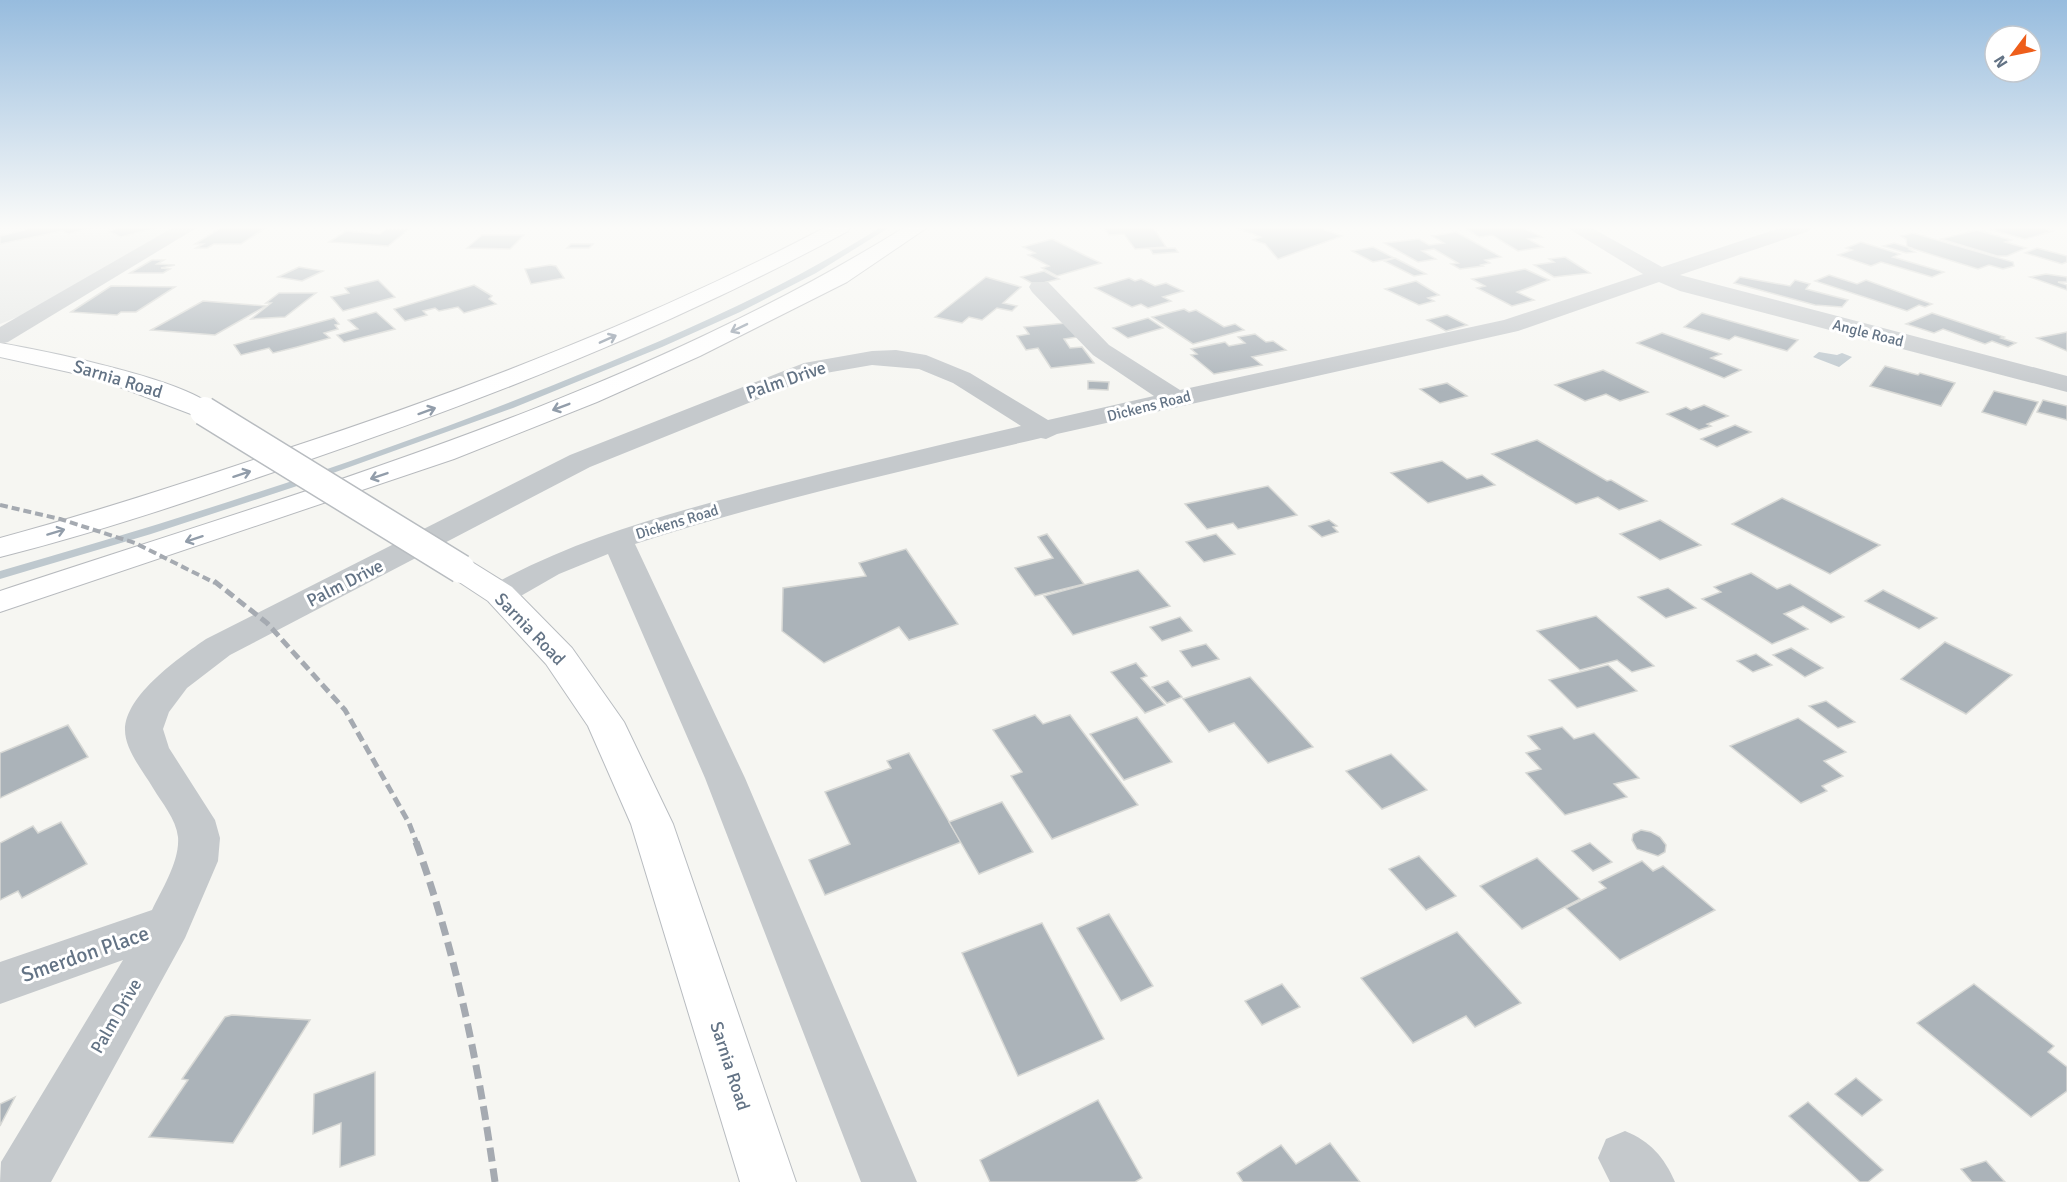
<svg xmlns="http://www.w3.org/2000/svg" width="2067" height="1182" viewBox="0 0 2067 1182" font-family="Signika,sans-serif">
  <rect width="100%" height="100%" fill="#f6f6f2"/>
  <path fill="#e6e8e6" d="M 0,227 L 175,227 L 35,310 L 0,324 Z"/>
  <path fill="#bec8ce" d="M 1819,352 L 1837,355 L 1842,353 L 1852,357 L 1839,367 L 1813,357 Z"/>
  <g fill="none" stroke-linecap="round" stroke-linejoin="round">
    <path fill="#bec8ce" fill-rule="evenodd" d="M 881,227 L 890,227 L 816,273 L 740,312 L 662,347 L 513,408 L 297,486 L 151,534 L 0,579 L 0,571 C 186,518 371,458 551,386 C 665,340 777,293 881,227 Z"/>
  </g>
  <g fill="#abb3b9" stroke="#d7d8d5" stroke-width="1.5">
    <path d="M 36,227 L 95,227 L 68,234 L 62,231 L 0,244 L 0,236 Z"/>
    <path d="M 123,227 L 160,227 L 121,237 L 108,231 Z"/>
    <path d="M 222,227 L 267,227 L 241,244 L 214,244 L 207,248 L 196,248 L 203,244 L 195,244 Z"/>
    <path d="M 1153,227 L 1166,247 L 1135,249 L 1124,234 L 1109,235 L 1104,228 Z"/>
    <path d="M 1234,227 L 1317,227 L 1342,236 L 1278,259 L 1265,244 L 1253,240 L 1261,237 Z"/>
    <path d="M 1463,227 L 1521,227 L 1542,237 L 1528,239 L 1543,247 L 1518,251 L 1492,235 L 1479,237 Z"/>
    <path d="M 2001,227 L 2040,227 L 2053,231 L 2025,239 L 1992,230 Z"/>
    <path d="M 386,229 L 409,229 L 388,246 L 329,242 L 346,231 L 380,234 Z"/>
    <path d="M 1977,230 L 2011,240 L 2005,242 L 2026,248 L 2007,256 L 1997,256 L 1941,239 Z"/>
    <path d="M 1456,232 L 1501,257 L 1485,260 L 1490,263 L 1481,265 L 1483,266 L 1460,269 L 1451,264 L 1458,263 L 1434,249 L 1422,251 L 1436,259 L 1418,262 L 1384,243 L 1419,239 L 1429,245 L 1444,243 L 1432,236 Z"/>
    <path d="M 1913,233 L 2013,262 L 2014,266 L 2003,269 L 1989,265 L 1978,269 L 1907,247 L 1906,239 L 1901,236 Z"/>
    <path d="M 482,235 L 524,235 L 510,249 L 467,248 Z"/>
    <path d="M 1052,239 L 1086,256 L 1101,263 L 1057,276 L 1042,268 L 1049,266 L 1028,255 L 1035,253 L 1023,247 Z"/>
    <path d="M 1861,242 L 1900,254 L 1893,257 L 1944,272 L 1932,277 L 1881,262 L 1871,266 L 1838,255 L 1852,250 L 1846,248 Z"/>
    <path d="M 1894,243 L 1911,248 L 1909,249 L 1915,252 L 1906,253 L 1883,246 Z"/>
    <path d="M 571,244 L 593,244 L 589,248 L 567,248 Z"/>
    <path d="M 1373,247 L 1394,258 L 1373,262 L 1352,251 Z"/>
    <path d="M 1175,248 L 1178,252 L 1153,254 L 1150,249 Z"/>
    <path d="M 2037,248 L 2067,256 L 2067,262 L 2062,264 L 2025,253 Z"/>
    <path d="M 1565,257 L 1590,273 L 1554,277 L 1534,265 L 1554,262 L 1549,259 Z"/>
    <path d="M 1395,258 L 1426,274 L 1414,276 L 1384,261 Z"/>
    <path d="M 152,260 L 164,260 L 157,264 L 175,265 L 161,268 L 170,269 L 163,273 L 130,273 Z"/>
    <path d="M 550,265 L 556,266 L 564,278 L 531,284 L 525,269 Z"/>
    <path d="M 299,267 L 323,271 L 302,281 L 278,277 Z"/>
    <path d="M 1525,269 L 1549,280 L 1517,292 L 1534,300 L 1512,306 L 1477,288 L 1485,286 L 1472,279 Z"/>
    <path d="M 1044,271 L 1059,279 L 1035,285 L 1021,277 Z"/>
    <path d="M 2046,274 L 2067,277 L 2067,282 L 2058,282 L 2067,285 L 2067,290 L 2030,277 Z"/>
    <path d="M 1829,275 L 1857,284 L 1866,280 L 1932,304 L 1925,307 L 1919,305 L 1907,311 L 1815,281 Z"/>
    <path d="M 986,277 L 1021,287 L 1003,303 L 1017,306 L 1012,311 L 997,308 L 982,320 L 969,317 L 962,323 L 935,317 Z"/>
    <path d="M 1740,277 L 1790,286 L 1795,280 L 1810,284 L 1806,289 L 1848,300 L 1842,307 L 1815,305 L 1734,283 Z"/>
    <path d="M 1129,278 L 1135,281 L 1141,279 L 1155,286 L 1166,283 L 1183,291 L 1163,297 L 1171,301 L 1148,308 L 1141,304 L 1132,307 L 1095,288 Z"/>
    <path d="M 378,280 L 395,297 L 343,311 L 331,297 L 349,293 L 345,288 Z"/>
    <path d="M 1416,281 L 1439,295 L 1428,298 L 1434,301 L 1419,305 L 1385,289 Z"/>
    <path d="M 474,285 L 492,296 L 489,299 L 496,304 L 464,313 L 458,307 L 439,311 L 435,308 L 423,311 L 427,315 L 405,321 L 394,309 Z"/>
    <path d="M 111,286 L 175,287 L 136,312 L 121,312 L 117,315 L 71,312 Z"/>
    <path d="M 279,293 L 316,293 L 285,317 L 251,319 L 271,303 L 266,303 Z"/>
    <path d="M 203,301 L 266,306 L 215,335 L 151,330 Z"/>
    <path d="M 1184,309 L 1189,312 L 1196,310 L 1224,327 L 1235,324 L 1244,330 L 1193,344 L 1152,317 Z"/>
    <path d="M 376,312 L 395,329 L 344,342 L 337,335 L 358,329 L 348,320 Z"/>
    <path d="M 1702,313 L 1798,340 L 1787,351 L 1735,336 L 1729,340 L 1684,327 Z"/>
    <path d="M 1932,313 L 2004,337 L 2001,338 L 2016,343 L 2008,347 L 1992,341 L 1985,344 L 1943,329 L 1934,333 L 1906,324 Z"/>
    <path d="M 1447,315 L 1467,325 L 1446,331 L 1427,320 Z"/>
    <path d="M 334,318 L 339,324 L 335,325 L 338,329 L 324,333 L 330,338 L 297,347 L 273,353 L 269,348 L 241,355 L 234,345 Z"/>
    <path d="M 1148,318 L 1163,328 L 1128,338 L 1113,328 Z"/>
    <path d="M 1066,323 L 1077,337 L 1064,339 L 1070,348 L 1082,347 L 1094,363 L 1051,368 L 1038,348 L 1026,350 L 1017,336 L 1029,334 L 1024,327 Z"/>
    <path d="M 2067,332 L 2067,351 L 2037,338 Z"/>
    <path d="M 1662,333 L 1721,354 L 1711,358 L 1741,370 L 1724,378 L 1637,343 Z"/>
    <path d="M 1255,334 L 1266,342 L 1273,341 L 1286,350 L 1252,357 L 1262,365 L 1214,374 L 1191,355 L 1197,354 L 1191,349 L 1225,342 L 1229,346 L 1245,343 L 1238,337 Z"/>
    <path d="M 1885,366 L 1918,375 L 1920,373 L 1955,383 L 1941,406 L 1870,386 Z"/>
    <path d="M 1603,370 L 1648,392 L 1620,401 L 1606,394 L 1585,401 L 1555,385 Z"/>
    <path d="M 1088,381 L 1109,382 L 1108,390 L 1088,389 Z"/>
    <path d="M 1447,383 L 1467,396 L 1440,403 L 1420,389 Z"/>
    <path d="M 1994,391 L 2038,402 L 2026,425 L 1982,412 Z"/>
    <path d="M 2043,400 L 2067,406 L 2067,420 L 2037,412 Z"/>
    <path d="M 1704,405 L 1728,416 L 1707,424 L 1711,426 L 1699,430 L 1667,414 L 1686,407 L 1691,410 Z"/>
    <path d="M 1735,425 L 1751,432 L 1717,447 L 1701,439 Z"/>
    <path d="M 1537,440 L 1607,481 L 1611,480 L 1647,501 L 1619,510 L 1598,497 L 1576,504 L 1492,454 Z"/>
    <path d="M 1442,461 L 1467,479 L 1482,475 L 1495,485 L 1428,503 L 1391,473 Z"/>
    <path d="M 1268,486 L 1297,515 L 1238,529 L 1233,523 L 1207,529 L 1185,504 Z"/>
    <path d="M 1782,498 L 1880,545 L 1830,574 L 1732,524 Z"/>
    <path d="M 1329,520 L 1337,526 L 1333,527 L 1338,532 L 1322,537 L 1309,526 Z"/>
    <path d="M 1660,520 L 1701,545 L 1660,560 L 1620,534 Z"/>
    <path d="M 1047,534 L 1084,584 L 1035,596 L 1015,568 L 1053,558 L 1038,537 Z"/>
    <path d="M 1216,534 L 1235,554 L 1204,562 L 1186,542 Z"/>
    <path d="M 906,549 L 958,624 L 909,640 L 899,627 L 824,663 L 782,631 L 783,588 L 866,576 L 859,563 Z"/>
    <path d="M 1138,570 L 1170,606 L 1073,635 L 1044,596 Z"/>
    <path d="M 1751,573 L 1777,589 L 1790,584 L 1844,617 L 1831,623 L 1803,606 L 1784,614 L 1808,629 L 1772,644 L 1702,599 L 1721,592 L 1714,587 Z"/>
    <path d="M 1668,588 L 1696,608 L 1666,618 L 1638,597 Z"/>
    <path d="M 1883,590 L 1937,618 L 1919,629 L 1865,601 Z"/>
    <path d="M 1596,616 L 1654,666 L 1632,672 L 1617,660 L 1580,670 L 1537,631 Z"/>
    <path d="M 1180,617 L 1192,631 L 1162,641 L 1150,627 Z"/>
    <path d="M 1945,642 L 2012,675 L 1966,714 L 1901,679 Z"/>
    <path d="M 1206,644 L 1219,659 L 1192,667 L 1180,651 Z"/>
    <path d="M 1791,648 L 1823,668 L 1805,677 L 1773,655 Z"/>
    <path d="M 1756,654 L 1772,665 L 1753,672 L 1737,661 Z"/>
    <path d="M 1136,663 L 1147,676 L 1141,678 L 1165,705 L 1145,713 L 1111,672 Z"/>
    <path d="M 1608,665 L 1637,691 L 1577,708 L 1549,680 Z"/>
    <path d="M 1250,677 L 1313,747 L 1268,763 L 1234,723 L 1209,732 L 1183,699 Z"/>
    <path d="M 1168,681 L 1182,697 L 1167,703 L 1152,687 Z"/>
    <path d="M 1826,701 L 1855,722 L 1838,728 L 1809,706 Z"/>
    <path d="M 1035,715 L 1043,724 L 1070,715 L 1138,805 L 1052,839 L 1011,776 L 1022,772 L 993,730 Z"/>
    <path d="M 1137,717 L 1172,762 L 1124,780 L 1090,734 Z"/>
    <path d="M 1798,718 L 1846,752 L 1824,761 L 1843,776 L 1822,786 L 1827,791 L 1801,803 L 1730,746 Z"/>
    <path d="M 68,725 L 88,757 L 0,798 L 0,753 Z"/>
    <path d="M 1562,727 L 1574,739 L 1594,733 L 1639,778 L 1614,784 L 1627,797 L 1565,815 L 1526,773 L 1541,769 L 1526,753 L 1540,749 L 1528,736 Z"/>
    <path d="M 909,753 L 961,842 L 825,895 L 809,860 L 850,844 L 825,792 L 891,768 L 887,761 Z"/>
    <path d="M 1391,754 L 1427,790 L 1382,809 L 1346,771 Z"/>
    <path d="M 1002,802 L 1033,852 L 979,874 L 949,822 Z"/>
    <path d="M 61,822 L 87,864 L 22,898 L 18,891 L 0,900 L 0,843 L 33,826 L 38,833 Z"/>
    <path d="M 1641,830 L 1651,832 L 1660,837 L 1666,845 L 1665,852 L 1658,856 L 1637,849 L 1632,840 L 1633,834 Z"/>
    <path d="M 1590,843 L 1612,862 L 1593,871 L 1572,851 Z"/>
    <path d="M 1419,856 L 1456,896 L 1426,910 L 1389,869 Z"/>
    <path d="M 1537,858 L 1580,899 L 1522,929 L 1480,886 Z"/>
    <path d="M 1642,861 L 1653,871 L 1663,866 L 1715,910 L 1620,960 L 1566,908 L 1606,888 L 1599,882 Z"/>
    <path d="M 1109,914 L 1153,986 L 1121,1001 L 1077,928 Z"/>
    <path d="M 1042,923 L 1104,1039 L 1018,1076 L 962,953 Z"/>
    <path d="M 1457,932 L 1521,1003 L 1475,1027 L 1466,1016 L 1413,1043 L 1361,978 Z"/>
    <path d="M 1282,984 L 1300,1007 L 1262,1025 L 1245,1001 Z"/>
    <path d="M 1974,984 L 2054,1046 L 2048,1052 L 2067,1067 L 2067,1091 L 2031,1117 L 1917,1023 Z"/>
    <path d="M 232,1015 L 310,1020 L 233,1143 L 149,1137 L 188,1080 L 182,1079 L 225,1017 Z"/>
    <path d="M 375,1072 L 375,1155 L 340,1167 L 341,1123 L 313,1134 L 314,1094 Z"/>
    <path d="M 1856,1078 L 1882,1100 L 1862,1116 L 1835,1094 Z"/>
    <path d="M 15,1097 L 0,1126 L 0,1104 Z"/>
    <path d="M 1098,1100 L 1142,1178 L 1135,1182 L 990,1182 L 980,1160 Z"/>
    <path d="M 1808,1102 L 1883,1170 L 1868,1182 L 1860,1182 L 1789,1116 Z"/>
    <path d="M 1330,1143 L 1360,1182 L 1243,1182 L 1237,1173 L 1281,1145 L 1296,1164 Z"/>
    <path d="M 1986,1161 L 2005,1182 L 1972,1182 L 1961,1169 Z"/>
  </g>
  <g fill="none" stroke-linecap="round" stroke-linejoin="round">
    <g stroke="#b8bcc0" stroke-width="2">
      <g id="major">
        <path d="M 0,343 C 40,350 197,381 217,411 L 213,417 L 204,419 L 96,378 L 0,357 Z"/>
        <path d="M 461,559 L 472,562 L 512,587 L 572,648 L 624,722 L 673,824 L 796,1182 L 740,1182 L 631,824 L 588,726 L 546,664 L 488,601 L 450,576 L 445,569 L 450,562 Z"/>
      </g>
    </g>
    <g stroke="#b7babe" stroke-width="2">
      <g id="highway">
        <path d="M 826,227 L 851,227 L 848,231 C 671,327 487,399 297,464 C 199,498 100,532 0,557 L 0,538 C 96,512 191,481 286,449 C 472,388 653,318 826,227 Z"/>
        <path d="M 905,227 L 928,227 L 847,282 L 700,356 L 597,402 L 454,459 L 0,612 L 0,591 C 308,489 627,400 905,227 Z"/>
      </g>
    </g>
    <g fill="#c5c9cc" fill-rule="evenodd">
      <path d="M 174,227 L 198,227 L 8,342 L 0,344 L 0,327 Z"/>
      <path d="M 1566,227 L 1590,227 L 1662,267 L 1783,227 L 1812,227 L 1809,231 L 1680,275 L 2067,376 L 2067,392 L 1680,291 L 1659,282 L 1518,331 L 1057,434 L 1046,439 L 1041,438 C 905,470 768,501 635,544 L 745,778 L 917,1182 L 861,1182 L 705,778 L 608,554 L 559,574 L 512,601 L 500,604 L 488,601 L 483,594 L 488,587 C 577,538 667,514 765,488 C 850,466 935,446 1021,426 L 953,383 L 919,369 L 872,365 L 820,374 L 590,467 L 230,655 L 187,688 L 169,712 L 163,729 L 169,748 L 215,820 L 220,838 L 218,861 L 185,938 L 51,1182 L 0,1182 L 1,1162 L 123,960 L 0,1004 L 0,962 L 152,910 C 162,889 180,861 178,837 C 176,819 162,803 153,788 C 143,771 125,750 125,730 C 125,695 180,657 206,639 L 570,455 L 804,363 L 872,351 L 896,350 L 926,355 L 970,373 L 1048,420 L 1154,396 L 1093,355 L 1032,292 L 1029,287 L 1032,282 L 1048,282 L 1109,345 L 1180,390 L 1504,320 L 1643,274 Z"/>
      <path d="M 1625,1131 C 1650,1141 1664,1157 1675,1182 L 1610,1182 L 1598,1158 L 1606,1139 Z"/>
    </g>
    <use href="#major" fill="#fff" fill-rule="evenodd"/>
    <use href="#highway" fill="#fff" fill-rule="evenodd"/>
    <path stroke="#a5aab1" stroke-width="4" stroke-dasharray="8 4" stroke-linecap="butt" d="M 0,505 L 60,519 L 135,543 L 215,583"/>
    <path stroke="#a5aab1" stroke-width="5" stroke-dasharray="10 5" stroke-linecap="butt" d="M 214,581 L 267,623 L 345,710 L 409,823 L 417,844"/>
    <path stroke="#a5aab1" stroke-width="7" stroke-dasharray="14 7" stroke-linecap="butt" d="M 416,842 C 456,952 479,1067 495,1182"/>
    <g stroke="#b8bcc0" stroke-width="31" stroke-linecap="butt">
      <path id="major-bridge" d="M 204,411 L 461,569"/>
    </g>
    <use href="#major-bridge" stroke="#fff" stroke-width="28"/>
  </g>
  <defs><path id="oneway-shaft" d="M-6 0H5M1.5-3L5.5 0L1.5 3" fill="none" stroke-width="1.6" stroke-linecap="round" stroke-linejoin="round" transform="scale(1.5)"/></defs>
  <g stroke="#929daa">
    <use href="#oneway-shaft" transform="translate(739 328) rotate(154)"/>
    <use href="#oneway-shaft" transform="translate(608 339) rotate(-24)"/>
    <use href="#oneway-shaft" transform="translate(561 407) rotate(159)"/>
    <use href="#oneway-shaft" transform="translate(427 411) rotate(-20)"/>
    <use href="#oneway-shaft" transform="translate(242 474) rotate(-18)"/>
    <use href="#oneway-shaft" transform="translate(379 476) rotate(161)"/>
    <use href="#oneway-shaft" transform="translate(56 532) rotate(-17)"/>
    <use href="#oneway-shaft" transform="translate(194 539) rotate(162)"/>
  </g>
  <linearGradient id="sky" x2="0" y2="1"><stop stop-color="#97bcde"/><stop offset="0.58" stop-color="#fbfbf9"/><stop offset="1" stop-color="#fbfbf9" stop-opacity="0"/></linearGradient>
  <rect width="2067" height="392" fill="url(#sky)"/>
  <g text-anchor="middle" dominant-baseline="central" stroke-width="6" stroke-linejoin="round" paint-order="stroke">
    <g font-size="15" fill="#637385" stroke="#fff">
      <text transform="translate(1868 333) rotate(14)">Angle Road</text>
      <text transform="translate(1149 406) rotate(-14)">Dickens Road</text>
      <text transform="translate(677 522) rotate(-17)">Dickens Road</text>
    </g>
    <g font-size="18" fill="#637385" stroke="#fff">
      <text transform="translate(118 379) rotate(17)">Sarnia Road</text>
      <text transform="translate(786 380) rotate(-19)">Palm Drive</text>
      <text transform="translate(345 583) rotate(-27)">Palm Drive</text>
      <text transform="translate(530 629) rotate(46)">Sarnia Road</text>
      <text transform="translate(116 1016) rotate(-60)">Palm Drive</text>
      <text transform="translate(730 1066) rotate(72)">Sarnia Road</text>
    </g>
    <g font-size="21" fill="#637385" stroke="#fff">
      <text transform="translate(85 954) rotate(-19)">Smerdon Place</text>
    </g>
  </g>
  <g transform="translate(2013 54) rotate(238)"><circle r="28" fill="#ffffff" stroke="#c1c7ce" stroke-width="1.5"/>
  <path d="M0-4.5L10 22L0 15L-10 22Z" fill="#ee5e1b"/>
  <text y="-9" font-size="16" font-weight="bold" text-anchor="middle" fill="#637385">N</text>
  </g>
</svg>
